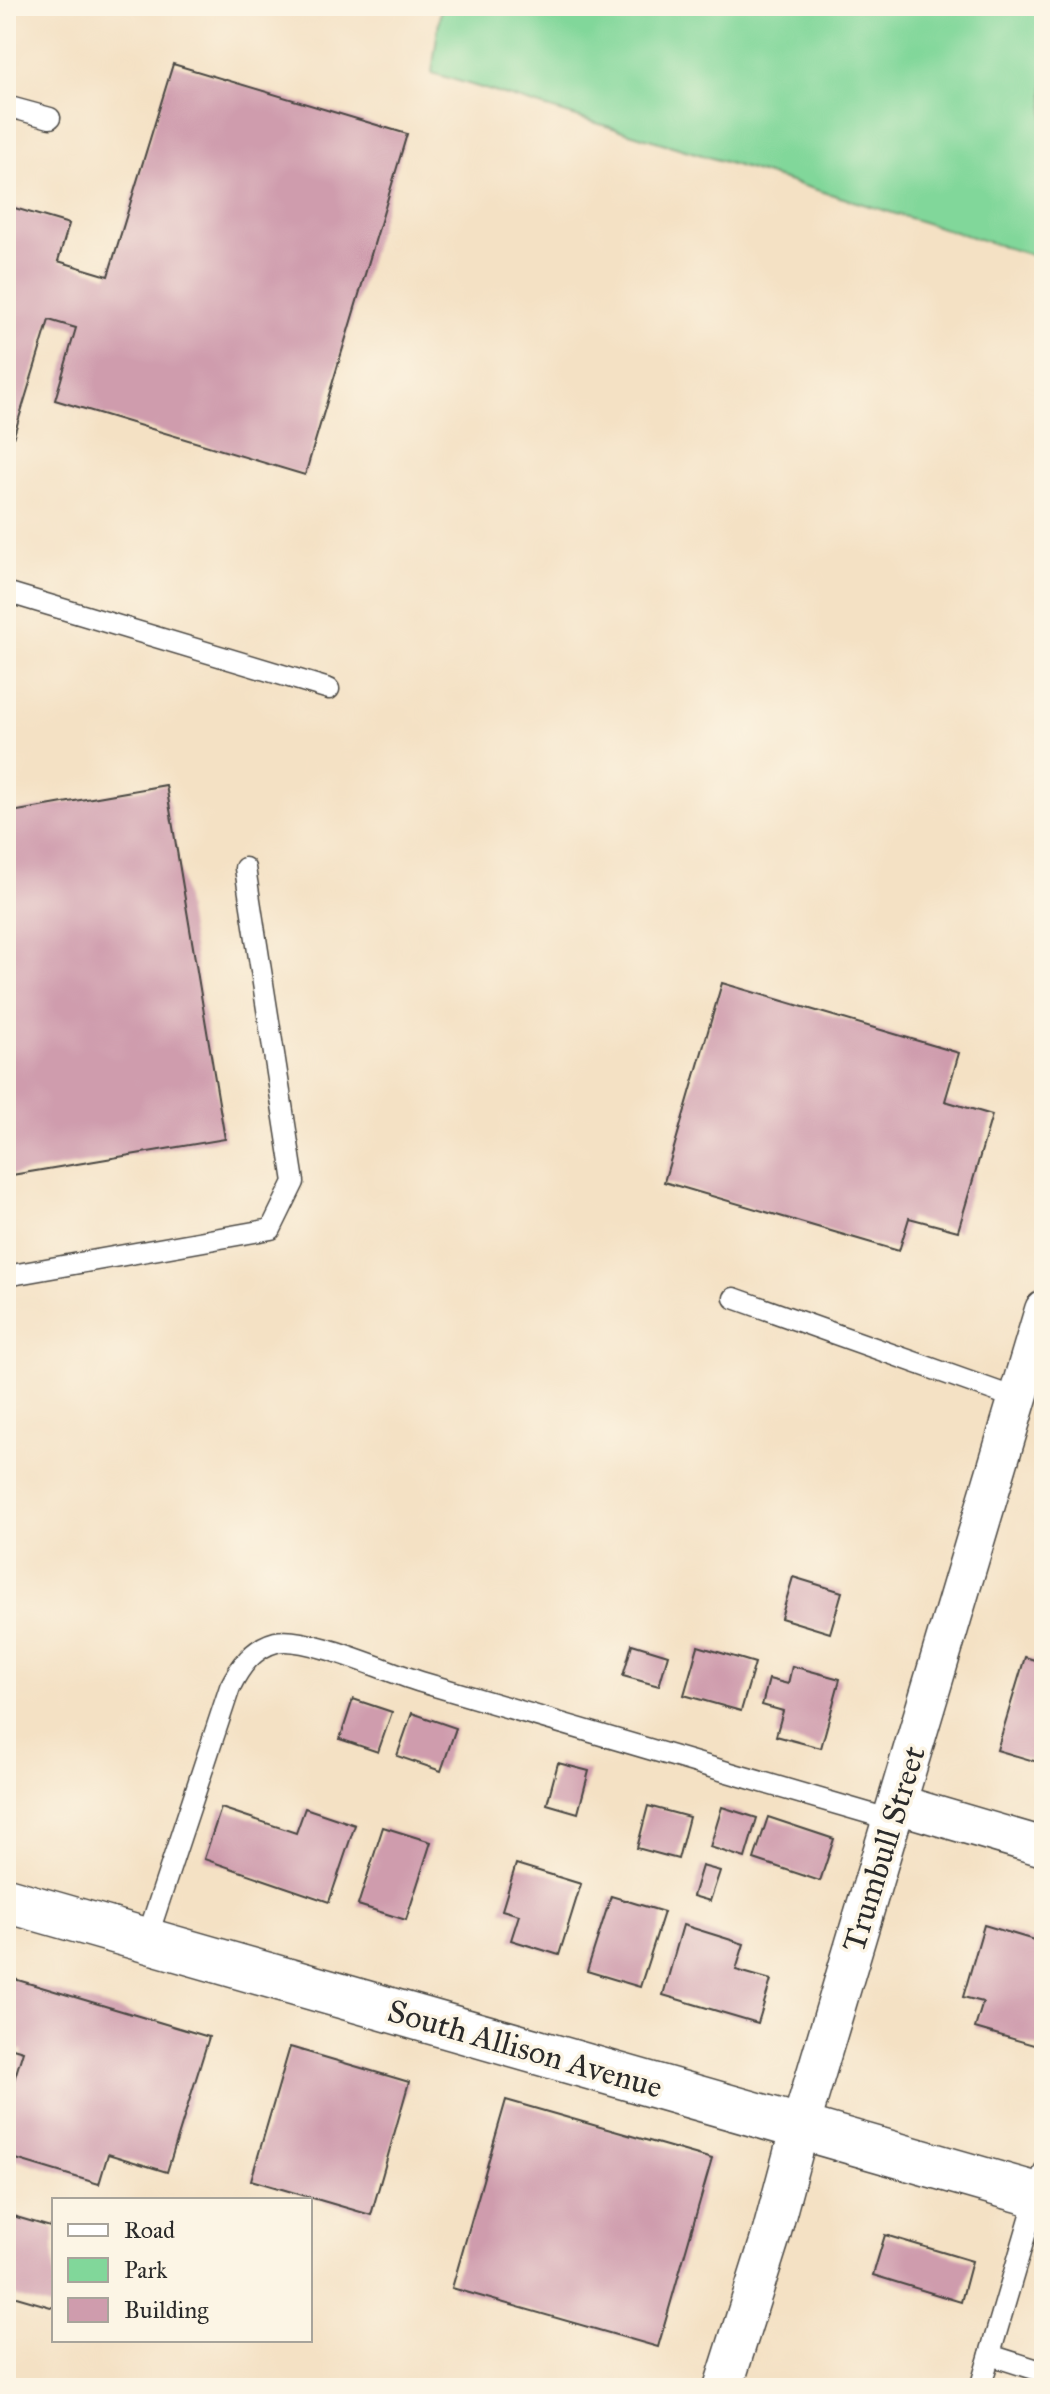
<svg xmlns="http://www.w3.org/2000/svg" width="1050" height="2394" viewBox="0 0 1050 2394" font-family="'IM FELL Great Primer',serif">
  <rect width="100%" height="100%" fill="#fcf5e5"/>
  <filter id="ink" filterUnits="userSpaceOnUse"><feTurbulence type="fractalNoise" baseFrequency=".0125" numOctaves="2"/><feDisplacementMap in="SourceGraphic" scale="16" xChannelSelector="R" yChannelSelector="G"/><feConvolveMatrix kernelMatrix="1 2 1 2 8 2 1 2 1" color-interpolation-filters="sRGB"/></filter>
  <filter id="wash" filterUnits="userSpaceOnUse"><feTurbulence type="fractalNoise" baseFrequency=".006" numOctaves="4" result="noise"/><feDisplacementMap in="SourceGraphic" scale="32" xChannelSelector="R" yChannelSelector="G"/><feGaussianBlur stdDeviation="1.8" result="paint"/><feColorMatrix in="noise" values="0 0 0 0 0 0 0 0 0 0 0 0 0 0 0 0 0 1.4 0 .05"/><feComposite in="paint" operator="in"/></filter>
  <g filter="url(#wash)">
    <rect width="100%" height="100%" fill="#f4e1c4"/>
    <path fill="#81d79a" stroke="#568162" stroke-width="2" d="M 441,6 L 1044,6 L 1044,259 L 432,73 Z"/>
    <g id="blocks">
      <g fill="#cf9cad">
        <path d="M 173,64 L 407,134 L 305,475 L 55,400 L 76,328 L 49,320 L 6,461 L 8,206 L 69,224 L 58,261 L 108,276 Z"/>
        <path d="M 166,785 L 225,1139 L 6,1176 L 6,813 Z"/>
        <path d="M 722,983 L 959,1053 L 945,1101 L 992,1115 L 958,1231 L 909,1218 L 899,1251 L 664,1182 Z"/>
        <path d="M 793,1577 L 842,1592 L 830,1633 L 781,1618 Z"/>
        <path d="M 632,1644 L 668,1655 L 659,1686 L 623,1676 Z"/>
        <path d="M 698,1646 L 755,1663 L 741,1711 L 684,1695 Z"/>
        <path d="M 1025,1657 L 1044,1663 L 1044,1764 L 997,1750 Z"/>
        <path d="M 792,1666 L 840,1679 L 821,1748 L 776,1736 L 783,1711 L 762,1705 L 769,1679 L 788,1684 Z"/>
        <path d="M 353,1699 L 392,1712 L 378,1752 L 340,1739 Z"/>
        <path d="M 412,1713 L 456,1728 L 441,1771 L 397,1756 Z"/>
        <path d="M 558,1763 L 589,1771 L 578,1813 L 547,1804 Z"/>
        <path d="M 648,1806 L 689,1817 L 678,1859 L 637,1848 Z"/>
        <path d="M 722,1807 L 757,1818 L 745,1858 L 710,1847 Z"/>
        <path d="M 221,1808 L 296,1833 L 305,1808 L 355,1825 L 329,1902 L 204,1859 Z"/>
        <path d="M 768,1817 L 834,1839 L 820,1881 L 754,1859 Z"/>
        <path d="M 383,1827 L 431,1842 L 406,1920 L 358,1905 Z"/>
        <path d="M 516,1864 L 581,1884 L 559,1955 L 511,1940 L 519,1915 L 502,1910 Z"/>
        <path d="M 702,1866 L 720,1871 L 710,1901 L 693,1896 Z"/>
        <path d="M 611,1896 L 664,1912 L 640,1987 L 587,1971 Z"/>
        <path d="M 683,1925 L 744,1944 L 736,1970 L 771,1980 L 758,2023 L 663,1995 Z"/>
        <path d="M 984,1925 L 1044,1943 L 1044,2048 L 975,2028 L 983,2002 L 963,1997 Z"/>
        <path d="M 11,1978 L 209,2037 L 167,2172 L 108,2154 L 99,2184 L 6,2156 L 6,2106 L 23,2051 L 6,2046 L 6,1995 Z"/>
        <path d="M 290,2047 L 409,2082 L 371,2215 L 251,2180 Z"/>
        <path d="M 506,2100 L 712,2159 L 658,2347 L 452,2288 Z"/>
        <path d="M 6,2214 L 54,2228 L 54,2308 L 6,2294 Z"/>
        <path d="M 885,2235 L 972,2261 L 961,2302 L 873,2275 Z"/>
      </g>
    </g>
  </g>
  <g filter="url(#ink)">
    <use href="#blocks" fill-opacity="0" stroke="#494642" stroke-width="2"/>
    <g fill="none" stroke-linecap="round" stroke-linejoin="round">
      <g stroke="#494642" stroke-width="23">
        <g id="lane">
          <path d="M 6,106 L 50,118"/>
          <path d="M 6,592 L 329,689"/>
          <path d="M 6,1276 L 271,1229 L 294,1182 L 245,868"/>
          <path d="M 734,1298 L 1018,1399"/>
          <path d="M 146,1941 L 230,1687 C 240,1667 253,1648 276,1642 C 306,1635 388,1672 421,1682 C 578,1729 735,1774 892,1820"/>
          <path d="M 990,2355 L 1044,2372"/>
          <path d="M 980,2388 L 1044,2171"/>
        </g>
      </g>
      <g stroke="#494642" stroke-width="41">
        <g id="street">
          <path d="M 897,1804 L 1044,1847"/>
          <path d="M 723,2388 L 770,2239 L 800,2127 L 1044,1310"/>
        </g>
      </g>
      <g stroke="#494642" stroke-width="47">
        <path id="secondary" d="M 6,1900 L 1044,2197"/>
      </g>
      <use href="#lane" stroke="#fff" stroke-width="20"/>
      <use href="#street" stroke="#fff" stroke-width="38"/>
      <use href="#secondary" stroke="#fff" stroke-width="44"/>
    </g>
  </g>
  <g text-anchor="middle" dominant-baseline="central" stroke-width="7" stroke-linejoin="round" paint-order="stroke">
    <g font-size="32" fill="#2b2b2b" stroke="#fcf5e5">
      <text transform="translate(884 1849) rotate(-73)">Trumbull Street</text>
      <text transform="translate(525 2049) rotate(16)">South Allison Avenue</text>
    </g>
  </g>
  <rect width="1050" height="2394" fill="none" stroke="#fcf5e5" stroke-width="32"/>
  <rect x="52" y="2198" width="260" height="144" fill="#fcf5e5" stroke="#a8a49b" stroke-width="2"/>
  <rect x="68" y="2224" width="40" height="12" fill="#ffffff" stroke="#a8a49b" stroke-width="2"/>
  <text x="124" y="2238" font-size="24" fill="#2b2b2b">Road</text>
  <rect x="68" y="2258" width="40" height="24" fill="#81d79a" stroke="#a8a49b" stroke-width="2"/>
  <text x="124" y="2278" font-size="24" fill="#2b2b2b">Park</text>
  <rect x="68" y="2298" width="40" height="24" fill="#cf9cad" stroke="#a8a49b" stroke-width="2"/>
  <text x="124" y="2318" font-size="24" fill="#2b2b2b">Building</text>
</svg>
